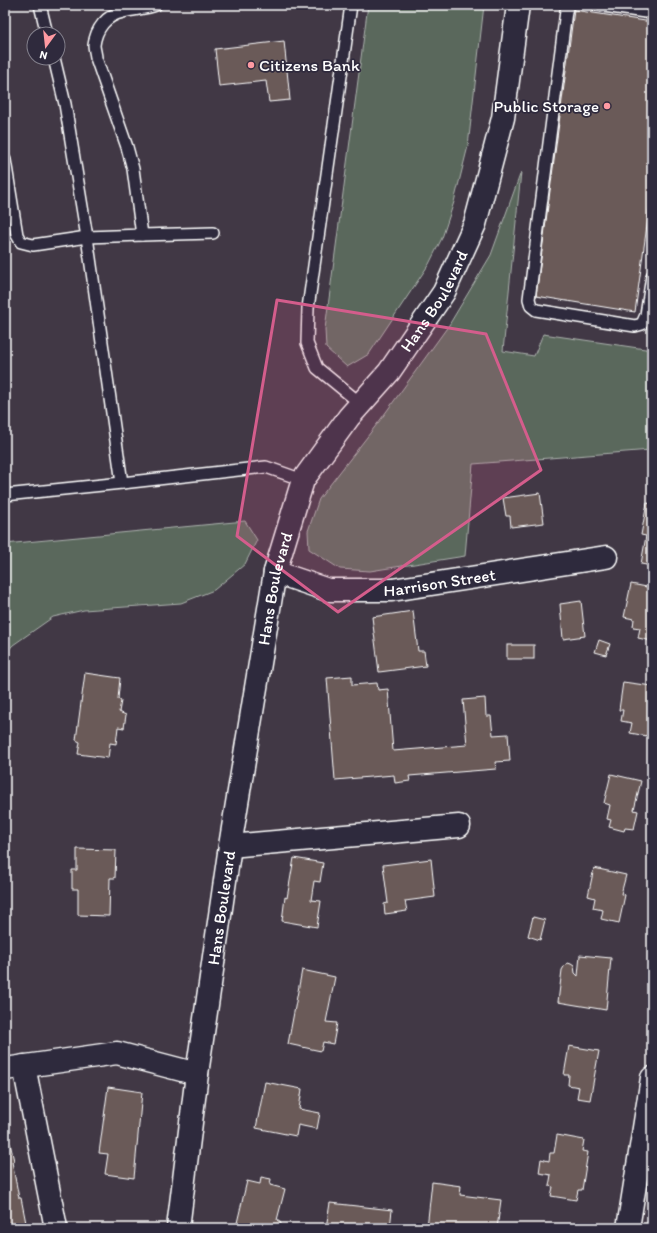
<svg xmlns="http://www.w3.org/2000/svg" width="657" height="1233" viewBox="0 0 657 1233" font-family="Itim,sans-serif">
  <rect width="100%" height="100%" fill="#413845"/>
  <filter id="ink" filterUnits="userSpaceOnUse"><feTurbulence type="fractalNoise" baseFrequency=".025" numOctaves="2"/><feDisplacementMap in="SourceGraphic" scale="8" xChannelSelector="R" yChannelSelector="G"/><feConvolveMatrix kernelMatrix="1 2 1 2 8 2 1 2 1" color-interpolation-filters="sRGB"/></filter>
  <g filter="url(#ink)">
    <g fill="#5a675c" stroke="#acb3ae">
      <path d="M 368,5 L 484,5 L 468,146 L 454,202 L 442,238 L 429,264 L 369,354 L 347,367 L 326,348 L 325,329 Z"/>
      <path d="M 521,172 L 503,351 L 534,356 L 543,334 L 652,350 L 651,450 L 473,464 L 465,556 L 370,571 L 340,569 L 309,549 L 308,531 L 319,499 L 381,419 L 449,325 L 491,255 Z"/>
      <path d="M 245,521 L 257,540 L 245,564 L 214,590 L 181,603 L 84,610 L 53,617 L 13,645 L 5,654 L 5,544 Z"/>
    </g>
    <g fill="#6a5a58" stroke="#fff">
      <path d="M 574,10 L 652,22 L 652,189 L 635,312 L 536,296 Z"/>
      <path d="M 284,41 L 290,100 L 269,102 L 266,81 L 219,86 L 215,49 Z"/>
      <path d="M 540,493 L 544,523 L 511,527 L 510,516 L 506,516 L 503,498 Z"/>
      <path d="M 647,503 L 652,504 L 652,566 L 641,564 L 646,536 L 641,535 Z"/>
      <path d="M 631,584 L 652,588 L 652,641 L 638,638 L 640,628 L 633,627 L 634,619 L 624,617 Z"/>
      <path d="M 581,601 L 585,636 L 563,639 L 560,604 Z"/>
      <path d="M 413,611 L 418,651 L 424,651 L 426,666 L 379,672 L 372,617 Z"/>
      <path d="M 599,640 L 610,644 L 606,655 L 595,652 Z"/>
      <rect x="507" y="645" width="27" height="14"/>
      <path d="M 85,673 L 120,678 L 118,699 L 121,701 L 119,712 L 126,715 L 124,728 L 118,727 L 116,744 L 110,743 L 108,758 L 78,754 L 80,742 L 76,740 Z"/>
      <path d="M 352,676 L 352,685 L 377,683 L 378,690 L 388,689 L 393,751 L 467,745 L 463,700 L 485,698 L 486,716 L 491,716 L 493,735 L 508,734 L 510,761 L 495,762 L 496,769 L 409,776 L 410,781 L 395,783 L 394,775 L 335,780 L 327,678 Z"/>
      <path d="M 623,682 L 652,686 L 652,699 L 647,736 L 630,733 L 632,723 L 621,721 L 623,710 L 619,710 Z"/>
      <path d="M 611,774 L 641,781 L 634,810 L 638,811 L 634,829 L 625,828 L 624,831 L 609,827 L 611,820 L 607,819 L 610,805 L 604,803 Z"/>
      <path d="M 77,849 L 116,850 L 115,878 L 110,878 L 109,916 L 78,915 L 78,889 L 72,889 L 72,870 L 77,870 Z"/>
      <path d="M 294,858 L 323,863 L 320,882 L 314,881 L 311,900 L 321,901 L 317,927 L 282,921 L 285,897 L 287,898 Z"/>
      <path d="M 431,859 L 435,897 L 405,901 L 407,911 L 385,914 L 384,904 L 388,903 L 383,865 Z"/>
      <path d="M 594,868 L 626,875 L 621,894 L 625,895 L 619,923 L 601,919 L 603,910 L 593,908 L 595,898 L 588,896 Z"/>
      <path d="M 533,917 L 545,920 L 540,940 L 528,936 Z"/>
      <path d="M 580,955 L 611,958 L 606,1010 L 558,1002 L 562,970 L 565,965 L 568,963 L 571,964 L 574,966 L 575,973 L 578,976 Z"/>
      <path d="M 302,970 L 335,977 L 326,1022 L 337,1023 L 333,1044 L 323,1042 L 321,1051 L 288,1044 Z"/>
      <path d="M 569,1046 L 599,1051 L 590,1100 L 577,1098 L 579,1087 L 568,1085 L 569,1075 L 564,1075 Z"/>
      <path d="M 265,1082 L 302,1089 L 299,1109 L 320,1113 L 317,1129 L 298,1125 L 296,1136 L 256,1128 Z"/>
      <path d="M 108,1087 L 142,1092 L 134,1178 L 105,1174 L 108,1154 L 99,1153 Z"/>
      <path d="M 557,1135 L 584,1140 L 582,1151 L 588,1152 L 582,1190 L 578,1190 L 576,1200 L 551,1196 L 553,1187 L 549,1186 L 551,1175 L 539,1173 L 541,1159 L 549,1161 L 550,1153 L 554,1153 Z"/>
      <path d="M 10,1143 L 14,1161 L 12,1162 L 19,1198 L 21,1198 L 27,1228 L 5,1228 L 5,1144 Z"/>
      <path d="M 261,1177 L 271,1179 L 270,1185 L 285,1189 L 277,1220 L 281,1223 L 280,1228 L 242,1228 L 236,1227 L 247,1181 L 260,1184 Z"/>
      <path d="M 432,1182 L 461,1186 L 460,1195 L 501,1200 L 497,1228 L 427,1228 Z"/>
      <path d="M 330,1203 L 392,1210 L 390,1228 L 326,1228 Z"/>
    </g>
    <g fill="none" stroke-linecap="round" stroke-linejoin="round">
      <g stroke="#fff" stroke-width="14">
        <g id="service">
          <path d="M 40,5 L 47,34"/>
          <path d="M 351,5 L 308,308 L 307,343 L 317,368 L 361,404"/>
          <path d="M 568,5 L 566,11 L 529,299 L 531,306 L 536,310 L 635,326 L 642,324 L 646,315 L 652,276"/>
          <path d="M 597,5 L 652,13"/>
          <path d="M 54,58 L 65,104 L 87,237 L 122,483 L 266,467 L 303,480"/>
          <path d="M 5,160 L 17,235 L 21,242 L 33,245 L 87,237 L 142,235 L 133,169 L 127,147 L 96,58 C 96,54 94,49 94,45 C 96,29 106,15 123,12 C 134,9 146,9 156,5"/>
          <path d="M 142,235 L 213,233"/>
          <path d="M 5,495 L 122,483"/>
        </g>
      </g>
      <g stroke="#fff" stroke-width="25">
        <g id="minor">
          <path id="s1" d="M 275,572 L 328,590 L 392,590 L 606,557"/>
          <path d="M 230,846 L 459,826"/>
          <path d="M 24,1066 L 56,1228"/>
          <path d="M 5,1069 L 117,1053 L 197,1074"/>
          <path d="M 628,1228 L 652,1078"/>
        </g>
      </g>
      <g stroke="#fff" stroke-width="25">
        <g id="tertiary">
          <path id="s2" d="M 178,1228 L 197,1074 L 230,846 L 275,572 L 303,480 L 349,417 L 389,372 L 444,292 L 475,224 L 503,118 L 518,5"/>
        </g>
      </g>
      <use href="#service" stroke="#2f2a3d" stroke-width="11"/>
      <use href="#minor" stroke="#2f2a3d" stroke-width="22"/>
      <use href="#tertiary" stroke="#2f2a3d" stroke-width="22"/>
    </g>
  </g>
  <path fill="#d45d8c" fill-opacity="0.2" stroke="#d45d8c" stroke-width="3" stroke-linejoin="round" d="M 277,300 L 486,334 L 541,470 L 338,612 L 237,536 Z"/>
  <g fill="#ff9aa2" stroke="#2f2a3d" stroke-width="1.5">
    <circle cx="251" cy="65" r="4"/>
    <circle cx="607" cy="106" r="4"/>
  </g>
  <g text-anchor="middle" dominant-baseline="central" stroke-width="3.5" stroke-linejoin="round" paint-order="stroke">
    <g font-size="17" fill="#fff" stroke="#2f2a3d" text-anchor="start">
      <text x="259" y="65">Citizens Bank</text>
      <text x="599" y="106" text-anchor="end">Public Storage</text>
    </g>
    <g font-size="17" fill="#fff" stroke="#2f2a3d">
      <text stroke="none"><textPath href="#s2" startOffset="982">Hans Boulevard</textPath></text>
      <text stroke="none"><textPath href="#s1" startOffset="168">Harrison Street</textPath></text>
      <text stroke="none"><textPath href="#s2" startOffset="647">Hans Boulevard</textPath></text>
      <text stroke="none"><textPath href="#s2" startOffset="323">Hans Boulevard</textPath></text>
    </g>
  </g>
  <rect width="657" height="1233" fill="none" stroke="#2f2a3d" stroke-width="20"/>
  <rect x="10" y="10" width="637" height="1213" fill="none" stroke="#fff" stroke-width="1.5" filter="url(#ink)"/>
  <g transform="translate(46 46) rotate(195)"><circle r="19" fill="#2f2a3d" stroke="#827f8b"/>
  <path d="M0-3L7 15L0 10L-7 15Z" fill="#ff9aa2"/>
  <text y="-6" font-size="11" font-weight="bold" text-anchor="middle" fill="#ffffff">N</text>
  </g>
</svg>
